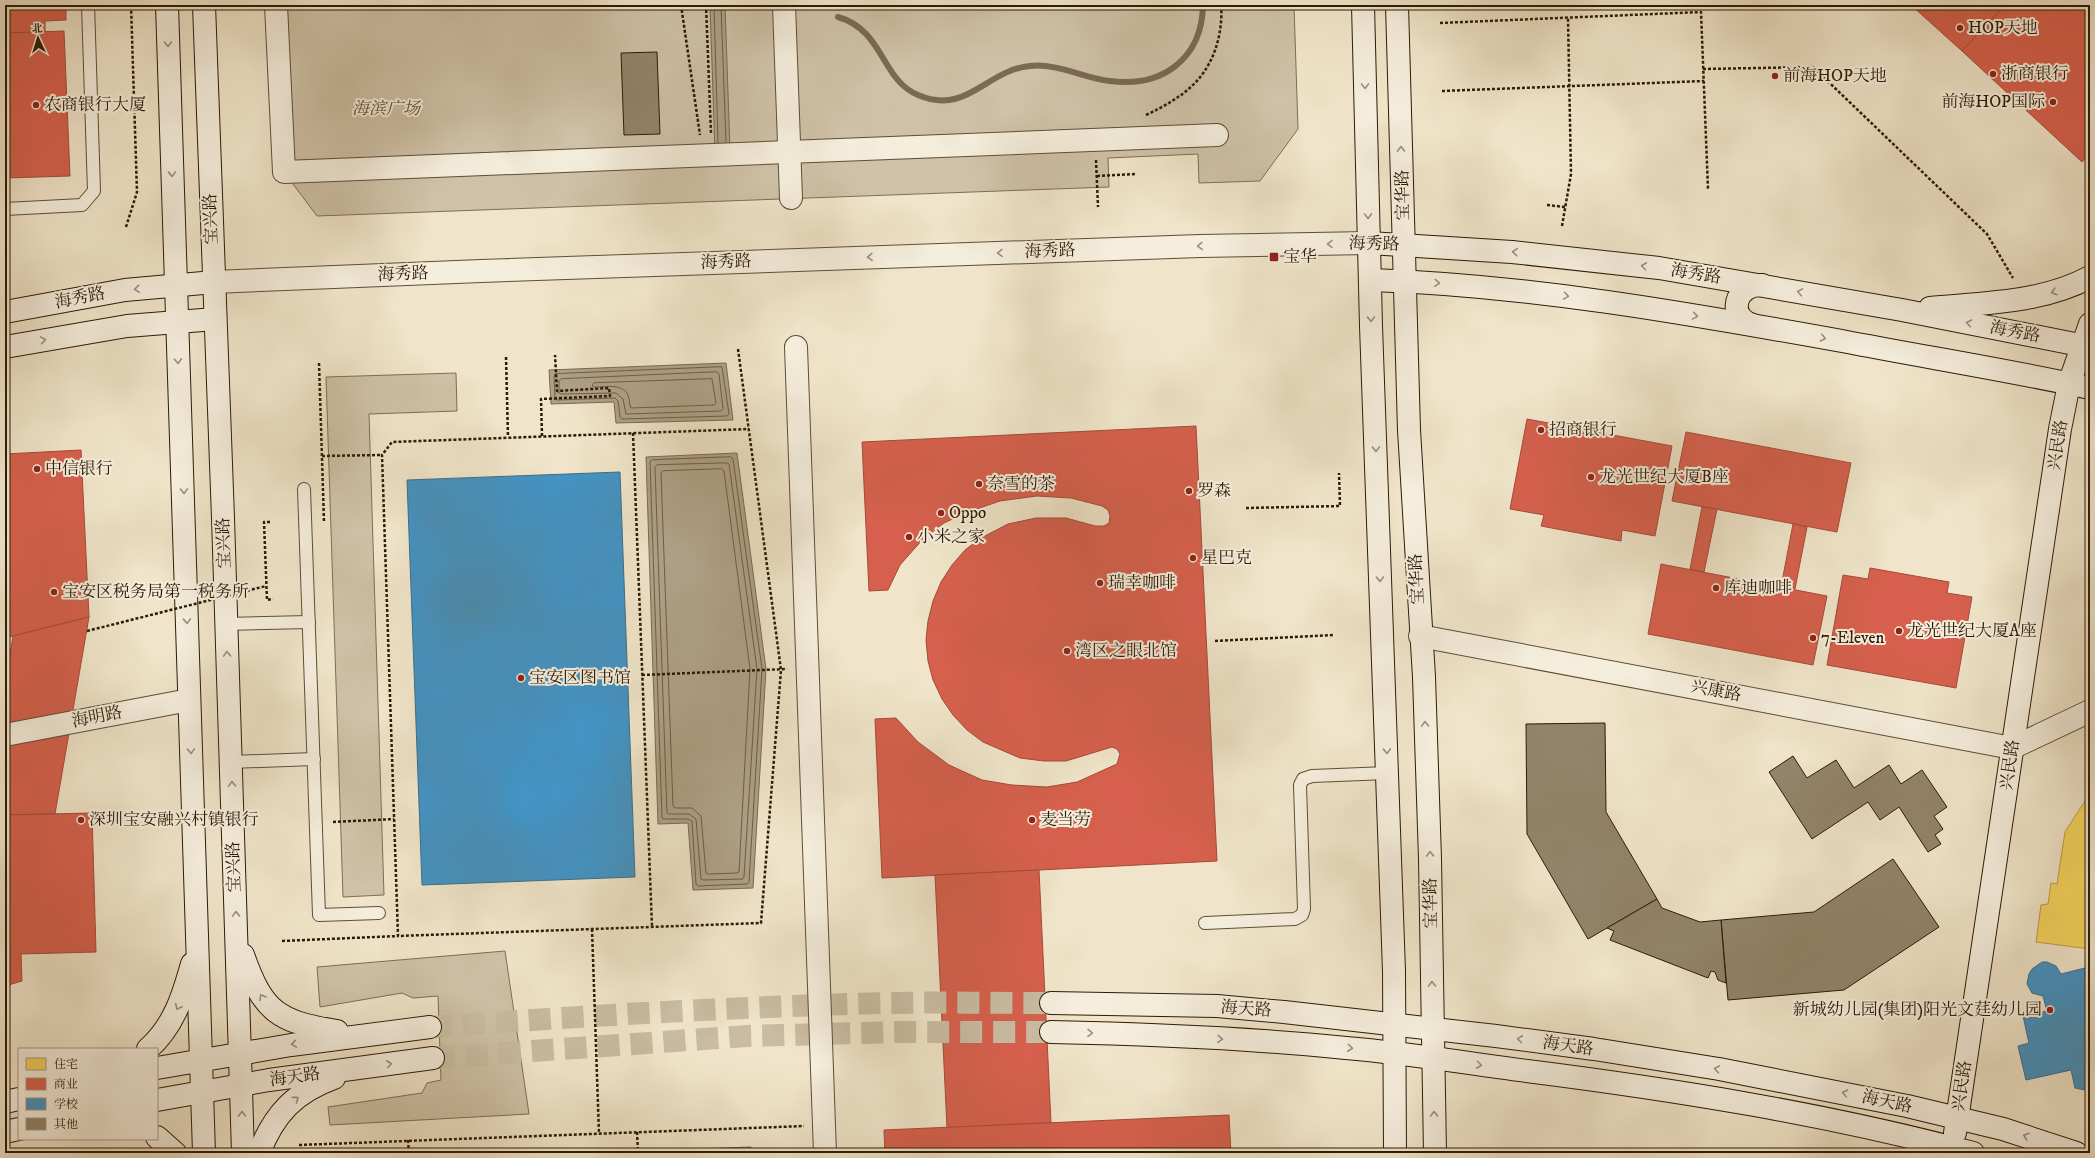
<svg xmlns="http://www.w3.org/2000/svg" width="2095" height="1158" viewBox="0 0 2095 1158" font-family="'IM FELL DW Pica','Noto Serif SC',serif">
  <rect width="100%" height="100%" fill="#f0e5ca"/>
  <filter id="stains"><feTurbulence type="fractalNoise" baseFrequency=".005" numOctaves="4"/><feColorMatrix values="0 0 0 0 .2 0 0 0 0 .09 0 0 0 0 .02 0 0 0 .5 -.17"/></filter>
  <radialGradient id="worn" r=".72"><stop offset=".6" stop-color="#630" stop-opacity="0"/><stop offset="1" stop-color="#630" stop-opacity=".3"/></radialGradient>
  <g fill="#cfc2a8" stroke="#7e6e56">
    <path d="M 276,5 L 1294,5 L 1298,129 L 1260,181 L 1199,183 L 1198,154 L 1108,158 L 1109,187 L 317,216 L 284,172 Z"/>
    <path d="M 456,373 L 457,411 L 369,414 L 384,895 L 343,897 L 326,377 Z"/>
    <path d="M 505,951 L 529,1114 L 330,1125 L 328,1107 L 422,1093 L 427,1083 L 441,1080 L 438,996 L 413,998 L 402,993 L 320,1007 L 317,967 Z"/>
  </g>
  <g fill="#aea087" stroke="#7a6a53">
    <path d="M 710,5 L 725,5 L 730,151 L 715,152 Z"/>
    <path d="M 726,363 L 733,420 L 616,423 L 614,402 L 551,404 L 549,370 Z"/>
    <path d="M 737,453 L 766,669 L 753,888 L 693,890 L 688,823 L 658,824 L 646,457 Z"/>
    <path d="M 751,1147 L 751,1153 L 641,1153 L 641,1151 Z"/>
  </g>
  <path fill="#f6d55c" stroke="#ba9d42" d="M 2090,793 L 2090,949 L 2036,942 L 2041,905 L 2048,904 L 2051,883 L 2057,884 L 2065,832 Z"/>
  <g fill="#d6604d" stroke="#a34b37">
    <path d="M 5,5 L 66,5 L 66,20 L 45,21 L 45,32 L 5,33 Z"/>
    <path d="M 1911,5 L 2005,5 L 1962,51 Z"/>
    <path d="M 2005,5 L 2090,5 L 2090,153 L 2082,162 L 1962,51 Z"/>
    <path d="M 64,31 L 70,176 L 5,178 L 5,33 Z"/>
    <path d="M 1527,419 L 1672,446 L 1655,536 L 1622,530 L 1621,541 L 1541,526 L 1544,515 L 1510,509 Z"/>
    <path d="M 1196,426 L 1217,861 L 882,878 L 875,719 L 896,718 L 918,742 L 949,765 L 982,780 L 1012,785 L 1047,787 L 1077,782 L 1117,764 L 1120,754 L 1117,749 L 1112,747 L 1066,761 L 1044,761 L 1020,758 L 983,742 L 967,730 L 953,715 L 942,699 L 933,680 L 928,661 L 926,640 L 928,621 L 933,601 L 941,582 L 952,565 L 965,550 L 981,538 L 1008,524 L 1036,518 L 1066,518 L 1095,526 L 1104,526 L 1109,523 L 1110,516 L 1108,510 L 1102,506 L 1071,498 L 1037,496 L 1000,501 L 968,512 L 944,523 L 923,539 L 900,565 L 888,590 L 869,591 L 862,442 Z"/>
    <path d="M 1686,432 L 1851,463 L 1837,532 L 1672,501 Z"/>
    <path d="M 81,450 L 89,617 L 5,638 L 5,454 Z"/>
    <path d="M 1702,507 L 1717,509 L 1704,572 L 1690,569 Z"/>
    <path d="M 1793,524 L 1807,527 L 1795,589 L 1781,587 Z"/>
    <path d="M 1661,564 L 1827,596 L 1813,665 L 1648,634 Z"/>
    <path d="M 1870,568 L 1949,582 L 1947,593 L 1972,597 L 1956,688 L 1827,665 L 1843,575 L 1868,579 Z"/>
    <path d="M 89,617 L 55,814 L 5,815 L 5,685 L 13,636 Z"/>
    <path d="M 92,813 L 96,952 L 21,954 L 22,981 L 5,986 L 5,815 Z"/>
    <path d="M 1039,870 L 1051,1123 L 947,1128 L 935,875 Z"/>
    <path d="M 1229,1115 L 1231,1153 L 885,1153 L 884,1130 Z"/>
  </g>
  <g fill="#4393c3" stroke="#3c6f8a">
    <path d="M 620,472 L 635,877 L 422,885 L 407,480 Z"/>
    <path d="M 2042,962 L 2047,962 L 2056,966 L 2061,974 L 2089,967 L 2090,1091 L 2075,1088 L 2071,1070 L 2026,1080 L 2018,1046 L 2029,1043 L 2023,1016 L 2047,1011 L 2043,996 L 2032,993 L 2027,984 L 2029,974 L 2032,969 Z"/>
  </g>
  <g fill="none" stroke-linecap="round" stroke-linejoin="round">
    <g stroke="#6e5d46" stroke-width="1">
      <path d="M 714,5 L 718,143"/>
      <path d="M 721,5 L 726,142"/>
      <path d="M 722,367 L 729,414 L 727,416 L 622,419 L 620,417 L 618,401 L 615,398 L 557,400 L 555,398 L 554,376 L 555,374 Z"/>
      <path d="M 717,372 L 719,374 L 723,409 L 721,411 L 626,414 L 623,399 L 616,393 L 561,394 L 559,393 L 559,381 L 561,379 Z"/>
      <path d="M 712,379 L 716,403 L 714,405 L 631,408 C 629,404 630,400 628,395 C 622,383 605,387 594,387 L 592,385 L 594,383 Z"/>
      <path d="M 731,457 L 733,459 L 762,669 L 749,882 L 747,884 L 698,886 L 696,884 L 692,821 L 688,819 L 664,819 L 662,818 L 650,462 L 652,460 Z"/>
      <path d="M 727,463 L 729,464 L 757,669 L 744,877 L 743,879 L 703,880 L 701,879 L 696,819 L 689,814 L 669,814 L 667,813 L 655,467 L 657,465 Z"/>
      <path d="M 722,469 L 724,471 L 750,669 L 739,872 L 737,873 L 708,874 L 706,873 L 701,816 L 692,808 L 675,808 L 673,806 L 661,473 L 663,471 Z"/>
      <path d="M 691,1153 L 745,1151 L 747,1153"/>
    </g>
    <path stroke="#7a6a53" stroke-width="6" d="M 838,17 C 884,30 881,80 918,95 C 967,116 986,70 1030,66 C 1058,63 1083,78 1110,81 C 1162,88 1202,59 1203,5"/>
  </g>
  <g fill="#92846b" stroke="#2d1a04">
    <path d="M 657,52 L 660,134 L 624,135 L 621,53 Z"/>
    <path d="M 1605,723 L 1606,812 L 1657,899 L 1588,939 L 1527,834 L 1526,724 Z"/>
    <path d="M 1793,756 L 1807,778 L 1836,760 L 1854,788 L 1889,765 L 1901,784 L 1922,770 L 1947,807 L 1934,816 L 1943,829 L 1935,835 L 1941,844 L 1928,852 L 1899,807 L 1880,820 L 1868,802 L 1812,839 L 1769,772 Z"/>
    <path d="M 1893,859 L 1939,927 L 1844,990 L 1728,1000 L 1721,920 L 1814,912 Z"/>
    <path d="M 1657,899 L 1662,908 L 1700,922 L 1721,920 L 1726,983 L 1718,980 L 1715,972 L 1711,971 L 1708,978 L 1610,940 L 1614,931 L 1607,928 Z"/>
  </g>
  <g fill="none" stroke-linecap="round" stroke-linejoin="round">
    <g stroke="#c9bca2" stroke-width="22" stroke-dasharray="22 11" stroke-linecap="butt">
      <path d="M 430,1027 C 582,1016 733,1007 885,1003 C 940,1002 996,1003 1051,1003"/>
      <path d="M 433,1058 L 747,1036 L 898,1032 L 1051,1032"/>
    </g>
    <g stroke="#5e4d36" stroke-width="14">
      <g id="lane">
        <path d="M 5,209 L 82,205 L 94,191 L 88,5"/>
        <path d="M 304,489 L 319,915 L 379,913"/>
        <path d="M 226,624 L 309,622"/>
        <path d="M 231,762 L 314,759"/>
        <path d="M 1205,923 L 1295,919 L 1302,915 L 1304,909 L 1300,785 L 1303,779 L 1312,776 L 1388,773"/>
      </g>
    </g>
    <g stroke="#5e4d36" stroke-width="24">
      <g id="street">
        <path d="M 276,5 L 284,172 L 1217,135"/>
        <path d="M 784,5 L 791,198"/>
        <path d="M 214,282 L 481,271 L 1200,246 L 1369,243"/>
        <path d="M 796,347 L 825,1153"/>
        <path d="M 1420,636 L 2012,748 L 2090,711"/>
        <path d="M 5,735 L 189,700"/>
      </g>
    </g>
    <g stroke="#2d1a04" stroke-width="24">
      <g id="secondary">
        <path d="M 167,5 L 204,1153"/>
        <path d="M 204,5 L 223,518 L 243,1153"/>
        <path d="M 1363,5 L 1371,326 L 1394,971 L 1395,1153"/>
        <path d="M 1397,5 L 1409,430 L 1424,677 L 1430,859 L 1435,1153"/>
        <path d="M 1369,243 L 1512,252 L 1659,268 L 1902,310 L 2090,347"/>
        <path d="M 1370,280 C 1528,285 1686,313 1842,341 C 1924,357 2008,370 2090,388"/>
        <path d="M 1930,308 C 1983,303 2042,303 2090,277"/>
        <path d="M 5,312 L 125,290 L 214,282"/>
        <path d="M 1753,325 C 1726,317 1735,284 1762,285"/>
        <path d="M 5,347 L 127,326 L 215,319"/>
        <path d="M 243,955 C 263,1012 278,1022 337,1031"/>
        <path d="M 1051,1003 L 1217,1006 L 1284,1012 L 1496,1036 L 1594,1049 L 1719,1069 L 1907,1106 L 2003,1129 L 2076,1153"/>
        <path d="M 1051,1032 C 1149,1034 1248,1038 1346,1048 C 1406,1053 1467,1063 1527,1071 C 1677,1090 1827,1114 1973,1153"/>
        <path d="M 148,1049 C 174,1026 183,996 192,964"/>
        <path d="M 157,1068 L 291,1045 L 430,1027"/>
        <path d="M 157,1100 L 269,1080 L 433,1058"/>
        <path d="M 5,1102 L 19,1099"/>
        <path d="M 5,1132 L 19,1129"/>
        <path d="M 1955,1133 L 2060,429 L 2069,384 L 2090,324"/>
        <path d="M 157,1137 L 175,1153"/>
        <path d="M 259,1153 C 274,1114 295,1092 334,1078"/>
      </g>
    </g>
    <g stroke="#2d1a04" stroke-width="2.5" stroke-dasharray="3 2" stroke-linecap="butt">
      <path d="M 681,5 L 700,135"/>
      <path d="M 706,5 L 711,134"/>
      <path d="M 1440,23 L 1701,12 L 1708,189"/>
      <path d="M 1703,69 L 1813,67 L 1987,234 L 2013,278"/>
      <path d="M 1442,91 L 1704,81"/>
      <path d="M 1146,115 C 1184,97 1210,78 1219,36 C 1221,26 1222,15 1221,5"/>
      <path d="M 1096,160 L 1098,207"/>
      <path d="M 1097,176 L 1135,174"/>
      <path d="M 1547,205 L 1565,207"/>
      <path d="M 1562,226 L 1571,174 L 1568,18"/>
      <path d="M 126,227 L 137,192 L 131,5"/>
      <path d="M 738,349 L 781,670 L 761,923 L 398,936 L 382,455 L 392,442 L 749,429"/>
      <path d="M 506,357 L 508,437"/>
      <path d="M 319,363 L 324,522"/>
      <path d="M 633,433 L 652,927"/>
      <path d="M 542,436 L 541,399 L 610,396 L 609,388 L 557,391 L 555,355"/>
      <path d="M 322,456 L 382,455"/>
      <path d="M 1246,508 L 1340,506 L 1339,473"/>
      <path d="M 270,522 L 264,522 L 267,600 L 273,599"/>
      <path d="M 1215,641 L 1334,635"/>
      <path d="M 642,675 L 787,669"/>
      <path d="M 333,822 L 394,819"/>
      <path d="M 592,929 L 599,1134"/>
      <path d="M 282,941 L 398,936"/>
      <path d="M 637,1132 L 638,1153"/>
      <path d="M 408,1140 L 409,1153"/>
      <path d="M 299,1145 L 804,1126"/>
    </g>
    <use href="#lane" stroke="#f5eedd" stroke-width="12"/>
    <use href="#street" stroke="#f5eedd" stroke-width="22"/>
    <use href="#secondary" stroke="#f5eedd" stroke-width="22"/>
    <path stroke="#2d1a04" stroke-width="2.5" stroke-dasharray="3 2" stroke-linecap="butt" d="M 87,631 L 266,586"/>
  </g>
  <defs><path id="oneway-chevron" d="M-2-3.5L2.5 0L-2 3.5" fill="none" stroke-width="1.6" stroke-linecap="round" stroke-linejoin="round"/></defs>
  <g stroke="#9b8f7b">
    <use href="#oneway-chevron" transform="translate(168 44) rotate(88)"/>
    <use href="#oneway-chevron" transform="translate(1365 86) rotate(89)"/>
    <use href="#oneway-chevron" transform="translate(1401 149) rotate(-91)"/>
    <use href="#oneway-chevron" transform="translate(172 174) rotate(88)"/>
    <use href="#oneway-chevron" transform="translate(1368 216) rotate(89)"/>
    <use href="#oneway-chevron" transform="translate(1330 244) rotate(179)"/>
    <use href="#oneway-chevron" transform="translate(1200 246) rotate(178)"/>
    <use href="#oneway-chevron" transform="translate(1515 252) rotate(-175)"/>
    <use href="#oneway-chevron" transform="translate(1000 253) rotate(178)"/>
    <use href="#oneway-chevron" transform="translate(870 257) rotate(178)"/>
    <use href="#oneway-chevron" transform="translate(1644 266) rotate(-173)"/>
    <use href="#oneway-chevron" transform="translate(1437 283) rotate(4)"/>
    <use href="#oneway-chevron" transform="translate(137 289) rotate(175)"/>
    <use href="#oneway-chevron" transform="translate(1800 292) rotate(-170)"/>
    <use href="#oneway-chevron" transform="translate(2054 292) rotate(163)"/>
    <use href="#oneway-chevron" transform="translate(1566 296) rotate(9)"/>
    <use href="#oneway-chevron" transform="translate(1695 316) rotate(9)"/>
    <use href="#oneway-chevron" transform="translate(1371 319) rotate(88)"/>
    <use href="#oneway-chevron" transform="translate(1969 323) rotate(-169)"/>
    <use href="#oneway-chevron" transform="translate(1823 338) rotate(11)"/>
    <use href="#oneway-chevron" transform="translate(43 340) rotate(-10)"/>
    <use href="#oneway-chevron" transform="translate(178 361) rotate(87)"/>
    <use href="#oneway-chevron" transform="translate(1376 449) rotate(88)"/>
    <use href="#oneway-chevron" transform="translate(184 491) rotate(88)"/>
    <use href="#oneway-chevron" transform="translate(1380 579) rotate(88)"/>
    <use href="#oneway-chevron" transform="translate(187 621) rotate(88)"/>
    <use href="#oneway-chevron" transform="translate(227 654) rotate(-92)"/>
    <use href="#oneway-chevron" transform="translate(1425 724) rotate(-92)"/>
    <use href="#oneway-chevron" transform="translate(191 751) rotate(88)"/>
    <use href="#oneway-chevron" transform="translate(1387 751) rotate(88)"/>
    <use href="#oneway-chevron" transform="translate(232 784) rotate(-92)"/>
    <use href="#oneway-chevron" transform="translate(1430 854) rotate(-92)"/>
    <use href="#oneway-chevron" transform="translate(236 914) rotate(-92)"/>
    <use href="#oneway-chevron" transform="translate(1432 984) rotate(-91)"/>
    <use href="#oneway-chevron" transform="translate(262 997) rotate(-121)"/>
    <use href="#oneway-chevron" transform="translate(178 1007) rotate(116)"/>
    <use href="#oneway-chevron" transform="translate(1090 1033) rotate(1)"/>
    <use href="#oneway-chevron" transform="translate(1220 1039) rotate(3)"/>
    <use href="#oneway-chevron" transform="translate(1520 1039) rotate(-172)"/>
    <use href="#oneway-chevron" transform="translate(294 1044) rotate(171)"/>
    <use href="#oneway-chevron" transform="translate(1350 1048) rotate(6)"/>
    <use href="#oneway-chevron" transform="translate(389 1064) rotate(-7)"/>
    <use href="#oneway-chevron" transform="translate(1479 1065) rotate(7)"/>
    <use href="#oneway-chevron" transform="translate(1717 1069) rotate(-170)"/>
    <use href="#oneway-chevron" transform="translate(1845 1093) rotate(-168)"/>
    <use href="#oneway-chevron" transform="translate(296 1099) rotate(-36)"/>
    <use href="#oneway-chevron" transform="translate(242 1114) rotate(-91)"/>
    <use href="#oneway-chevron" transform="translate(1434 1114) rotate(-92)"/>
    <use href="#oneway-chevron" transform="translate(2026 1136) rotate(-161)"/>
  </g>
  <g fill="#8f2418" stroke="#f5eedd" stroke-width="1.5">
    <circle cx="1960" cy="28" r="4"/>
    <circle cx="1993" cy="74" r="4"/>
    <circle cx="1775" cy="76" r="4"/>
    <circle cx="2053" cy="102" r="4"/>
    <circle cx="36" cy="105" r="4"/>
    <rect x="1269" y="252" width="10" height="10" rx="2"/>
    <circle cx="1541" cy="430" r="4"/>
    <circle cx="37" cy="469" r="4"/>
    <circle cx="1591" cy="477" r="4"/>
    <circle cx="979" cy="484" r="4"/>
    <circle cx="1189" cy="491" r="4"/>
    <circle cx="941" cy="513" r="4"/>
    <circle cx="909" cy="537" r="4"/>
    <circle cx="1193" cy="558" r="4"/>
    <circle cx="1100" cy="583" r="4"/>
    <circle cx="1716" cy="588" r="4"/>
    <circle cx="54" cy="592" r="4"/>
    <circle cx="1899" cy="631" r="4"/>
    <circle cx="1813" cy="638" r="4"/>
    <circle cx="1067" cy="651" r="4"/>
    <circle cx="521" cy="678" r="4"/>
    <circle cx="81" cy="820" r="4"/>
    <circle cx="1032" cy="820" r="4"/>
    <circle cx="2050" cy="1010" r="4"/>
  </g>
  <g text-anchor="middle" dominant-baseline="central" stroke-width="4" stroke-linejoin="round" paint-order="stroke">
    <g font-size="17" fill="#2d1a04" stroke="#f5eedd" text-anchor="start">
      <text x="1968" y="28">HOP天地</text>
      <text x="2001" y="74">浙商银行</text>
      <text x="1783" y="76">前海HOP天地</text>
      <text x="2045" y="102" text-anchor="end">前海HOP国际</text>
      <text x="44" y="105">农商银行大厦</text>
      <text x="1283" y="257">宝华</text>
      <text x="1549" y="430">招商银行</text>
      <text x="45" y="469">中信银行</text>
      <text x="1599" y="477">龙光世纪大厦B座</text>
      <text x="987" y="484">奈雪的茶</text>
      <text x="1197" y="491">罗森</text>
      <text x="949" y="513">Oppo</text>
      <text x="917" y="537">小米之家</text>
      <text x="1201" y="558">星巴克</text>
      <text x="1108" y="583">瑞幸咖啡</text>
      <text x="1724" y="588">库迪咖啡</text>
      <text x="62" y="592">宝安区税务局第一税务所</text>
      <text x="1907" y="631">龙光世纪大厦A座</text>
      <text x="1821" y="638">7-Eleven</text>
      <text x="1075" y="651">湾区之眼北馆</text>
      <text x="529" y="678">宝安区图书馆</text>
      <text x="89" y="820">深圳宝安融兴村镇银行</text>
      <text x="1040" y="820">麦当劳</text>
      <text x="2042" y="1010" text-anchor="end">新城幼儿园(集团)阳光文莛幼儿园</text>
    </g>
    <g font-size="17" font-style="italic" fill="#5e4c35" stroke="#f5eedd">
      <text x="386" y="109">海滨广场</text>
    </g>
    <g font-size="17" fill="#2d1a04" stroke="#f5eedd">
      <text transform="translate(1403 195) rotate(-91)">宝华路</text>
      <text transform="translate(211 219) rotate(-92)">宝兴路</text>
      <text transform="translate(1374 244) rotate(1)">海秀路</text>
      <text transform="translate(1050 251) rotate(-2)">海秀路</text>
      <text transform="translate(726 262) rotate(-2)">海秀路</text>
      <text transform="translate(403 274) rotate(-2)">海秀路</text>
      <text transform="translate(1696 274) rotate(9)">海秀路</text>
      <text transform="translate(80 298) rotate(-11)">海秀路</text>
      <text transform="translate(2015 332) rotate(11)">海秀路</text>
      <text transform="translate(2058 445) rotate(-81)">兴民路</text>
      <text transform="translate(224 543) rotate(-92)">宝兴路</text>
      <text transform="translate(1417 579) rotate(-93)">宝华路</text>
      <text transform="translate(1716 691) rotate(11)">兴康路</text>
      <text transform="translate(97 717) rotate(-11)">海明路</text>
      <text transform="translate(2010 765) rotate(-82)">兴民路</text>
      <text transform="translate(234 867) rotate(-92)">宝兴路</text>
      <text transform="translate(1431 903) rotate(-91)">宝华路</text>
      <text transform="translate(1246 1009) rotate(4)">海天路</text>
      <text transform="translate(1568 1046) rotate(8)">海天路</text>
      <text transform="translate(295 1077) rotate(-8)">海天路</text>
      <text transform="translate(1962 1086) rotate(-82)">兴民路</text>
      <text transform="translate(1887 1102) rotate(12)">海天路</text>
    </g>
  </g>
  <rect width="2095" height="1158" fill="none" stroke="#f0e5ca" stroke-width="20"/>
  <rect x="6" y="6" width="2083" height="1146" fill="none" stroke="#2d1a04" stroke-width="2"/>
  <rect x="10" y="10" width="2075" height="1138" fill="none" stroke="#2d1a04"/>
  <rect x="18" y="1048" width="140" height="92" fill="#f5eedd" stroke="#a59986"/>
  <rect x="26" y="1058" width="20" height="12" fill="#f6d55c" stroke="#a59986"/>
  <text x="54" y="1068" font-size="12" fill="#2d1a04">住宅</text>
  <rect x="26" y="1078" width="20" height="12" fill="#d6604d" stroke="#a59986"/>
  <text x="54" y="1088" font-size="12" fill="#2d1a04">商业</text>
  <rect x="26" y="1098" width="20" height="12" fill="#4393c3" stroke="#a59986"/>
  <text x="54" y="1108" font-size="12" fill="#2d1a04">学校</text>
  <rect x="26" y="1118" width="20" height="12" fill="#92846b" stroke="#a59986"/>
  <text x="54" y="1128" font-size="12" fill="#2d1a04">其他</text>
  <g transform="translate(38 38) rotate(356)" stroke="#f5eedd" stroke-width="3" paint-order="stroke">
  <path d="M0-3L7 15L0 10L-7 15Z" fill="#2d1a04"/>
  <text y="-6" font-size="11" font-weight="bold" text-anchor="middle" fill="#2d1a04">北</text>
  </g>
  <rect width="100%" height="100%" filter="url(#stains)"/>
  <rect width="100%" height="100%" fill="url(#worn)"/>
</svg>
